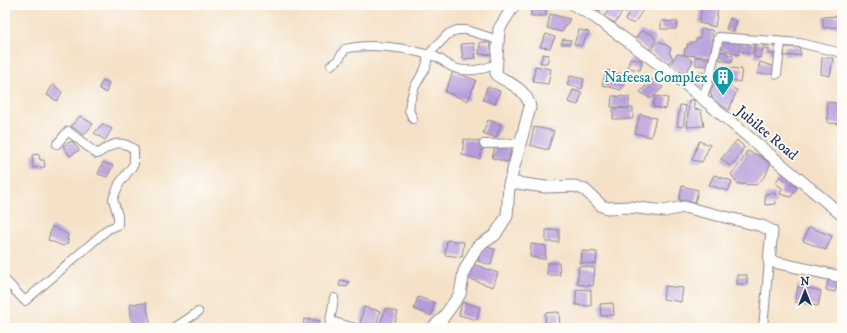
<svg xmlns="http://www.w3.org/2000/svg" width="847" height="333" viewBox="0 0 847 333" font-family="'IM FELL DW Pica',serif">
  <rect width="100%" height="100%" fill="#fdfcf7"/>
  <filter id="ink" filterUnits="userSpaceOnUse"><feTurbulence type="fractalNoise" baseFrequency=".025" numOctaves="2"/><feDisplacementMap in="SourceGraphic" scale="8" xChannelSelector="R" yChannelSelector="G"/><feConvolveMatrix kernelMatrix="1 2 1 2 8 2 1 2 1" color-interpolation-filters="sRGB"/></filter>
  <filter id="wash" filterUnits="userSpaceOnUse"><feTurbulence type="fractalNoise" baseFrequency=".012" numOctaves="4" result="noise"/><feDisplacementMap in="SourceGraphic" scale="16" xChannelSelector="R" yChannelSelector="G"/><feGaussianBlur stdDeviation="0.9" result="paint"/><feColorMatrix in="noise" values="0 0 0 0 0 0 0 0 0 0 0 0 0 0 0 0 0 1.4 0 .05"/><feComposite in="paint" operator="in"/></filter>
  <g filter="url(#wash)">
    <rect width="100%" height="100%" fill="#f5e1c7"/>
    <g id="blocks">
      <g fill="#b69bd9">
        <path d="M 588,5 L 603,5 L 600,11 L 588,7 Z"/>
        <path d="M 628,5 L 638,5 L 644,8 L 634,24 L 625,20 L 628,15 L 625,12 Z"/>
        <path d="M 702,5 L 718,8 L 715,27 L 699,23 Z"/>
        <rect x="531" y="8" width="15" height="8"/>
        <path d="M 610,8 L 622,13 L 615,23 L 604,17 Z"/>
        <path d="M 550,14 L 570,19 L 562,32 L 547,28 Z"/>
        <path d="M 839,16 L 839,27 L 823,28 L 823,17 Z"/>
        <path d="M 730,18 L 737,21 L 733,32 L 726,29 Z"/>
        <path d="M 661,21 L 678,22 L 676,29 L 661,29 Z"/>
        <path d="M 701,29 L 712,30 L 714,57 L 684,55 L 685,48 L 688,48 L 687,44 L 691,44 L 690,42 L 695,42 L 697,38 L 700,38 Z"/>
        <path d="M 579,30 L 589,32 L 581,46 L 574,44 Z"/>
        <path d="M 641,31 L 652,34 L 656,41 L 652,47 L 647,50 L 634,40 Z"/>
        <path d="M 546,34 L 555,37 L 550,48 L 540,47 Z"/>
        <path d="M 563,39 L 571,40 L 570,44 L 561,44 Z"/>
        <path d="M 722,39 L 740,41 L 739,55 L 721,48 Z"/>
        <path d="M 659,41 L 671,48 L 669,53 L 673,58 L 668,63 L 650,52 Z"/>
        <path d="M 746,41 L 754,44 L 752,54 L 741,51 L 742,43 L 746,44 Z"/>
        <path d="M 480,42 L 490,43 L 493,55 L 479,54 Z"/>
        <path d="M 474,43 L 476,58 L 463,59 L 461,44 Z"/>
        <path d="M 755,43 L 764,45 L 760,58 L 754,57 Z"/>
        <path d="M 767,45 L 778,47 L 778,54 L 769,54 L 769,49 L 765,50 Z"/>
        <path d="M 784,47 L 799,47 L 801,55 L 784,56 Z"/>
        <path d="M 720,51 L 727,52 L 727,54 L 733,56 L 732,62 L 720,60 Z"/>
        <path d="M 543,54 L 549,55 L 547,63 L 540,63 Z"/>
        <path d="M 677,54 L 684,55 L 693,61 L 685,74 L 676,70 L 670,65 Z"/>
        <path d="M 695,57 L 713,59 L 708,66 L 696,65 Z"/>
        <path d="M 630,58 L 642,61 L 640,70 L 628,68 Z"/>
        <path d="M 822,58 L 833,58 L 830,76 L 821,74 Z"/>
        <path d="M 760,62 L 775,67 L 774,74 L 757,74 Z"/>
        <path d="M 535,66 L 551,69 L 548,84 L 533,82 Z"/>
        <path d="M 718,67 L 742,69 L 740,82 L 715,75 Z"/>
        <path d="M 607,70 L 626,78 L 621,90 L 602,85 Z"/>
        <path d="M 700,71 L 708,76 L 707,82 L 699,93 L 690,83 Z"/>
        <path d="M 453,72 L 476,80 L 468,101 L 445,92 Z"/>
        <path d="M 570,76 L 584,79 L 582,89 L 567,85 Z"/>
        <path d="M 652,79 L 663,87 L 651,99 L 640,92 Z"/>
        <path d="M 103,80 L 109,83 L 106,93 L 99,88 Z"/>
        <path d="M 720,80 L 725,86 L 721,90 L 724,95 L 729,87 L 737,90 L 729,110 L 713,100 L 710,92 L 715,81 Z"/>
        <path d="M 53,84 L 62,92 L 57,101 L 47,95 Z"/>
        <path d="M 487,87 L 500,91 L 495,104 L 483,100 Z"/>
        <path d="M 573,90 L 582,93 L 578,105 L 568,102 Z"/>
        <path d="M 612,96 L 629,97 L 629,108 L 611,107 Z"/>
        <path d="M 655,96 L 668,98 L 666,109 L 653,107 Z"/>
        <path d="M 689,100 L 694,100 L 694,109 L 701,110 L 704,126 L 687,127 Z"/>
        <path d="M 827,102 L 842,104 L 842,124 L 828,123 Z"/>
        <path d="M 680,105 L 686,106 L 683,127 L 677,126 Z"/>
        <path d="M 629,108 L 633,108 L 633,119 L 613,119 L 613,109 Z"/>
        <path d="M 640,114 L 656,118 L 651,137 L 635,133 Z"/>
        <path d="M 80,116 L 93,124 L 84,135 L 71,126 Z"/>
        <path d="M 488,120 L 501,124 L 496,138 L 483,133 Z"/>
        <path d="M 102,124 L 112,129 L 105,140 L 94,133 Z"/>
        <path d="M 534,127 L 554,131 L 548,150 L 530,145 Z"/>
        <path d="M 464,139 L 483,142 L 480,159 L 462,155 Z"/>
        <path d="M 737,140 L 744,147 L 737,160 L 730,166 L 721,159 Z"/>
        <path d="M 72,141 L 79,150 L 70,156 L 63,146 Z"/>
        <path d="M 699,141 L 710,145 L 702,162 L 692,160 Z"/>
        <path d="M 495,147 L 511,150 L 508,162 L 492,158 Z"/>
        <path d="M 747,151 L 760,156 L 770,164 L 766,175 L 756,185 L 738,184 L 731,174 L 740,164 Z"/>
        <path d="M 39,154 L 40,160 L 44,160 L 45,167 L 33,168 L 32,155 Z"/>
        <path d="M 103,162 L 113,166 L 107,177 L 98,174 Z"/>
        <path d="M 714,175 L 732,181 L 728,191 L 709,185 Z"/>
        <path d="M 780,176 L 797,188 L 791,197 L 780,194 L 782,188 L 775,183 Z"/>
        <path d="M 682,186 L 698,190 L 695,203 L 679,200 Z"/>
        <path d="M 775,193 L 776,204 L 765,205 L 765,194 Z"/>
        <path d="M 52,226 L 68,235 L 67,238 L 68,243 L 63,246 L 48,240 Z"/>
        <path d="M 809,227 L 832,236 L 826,250 L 803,241 Z"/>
        <rect x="546" y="230" width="13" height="12"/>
        <path d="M 447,240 L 464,242 L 462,257 L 445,255 Z"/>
        <path d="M 531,244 L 546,246 L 545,259 L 530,257 Z"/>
        <path d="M 481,246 L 495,249 L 491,265 L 478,261 Z"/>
        <path d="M 582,251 L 597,252 L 596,264 L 581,263 Z"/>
        <path d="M 547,263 L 559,263 L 560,275 L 547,275 Z"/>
        <path d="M 473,264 L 498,273 L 493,287 L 467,278 Z"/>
        <path d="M 579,266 L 595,268 L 593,286 L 577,284 Z"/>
        <rect x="737" y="275" width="10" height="9"/>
        <path d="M 829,277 L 838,279 L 835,292 L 826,290 Z"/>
        <path d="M 341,280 L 349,282 L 347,287 L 339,286 Z"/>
        <path d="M 665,286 L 683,288 L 681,302 L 663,299 Z"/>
        <path d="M 798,286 L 821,291 L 818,306 L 795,302 Z"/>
        <path d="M 576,289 L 591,290 L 591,306 L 576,305 Z"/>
        <path d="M 418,297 L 435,303 L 431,316 L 414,309 Z"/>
        <path d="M 462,302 L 480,307 L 477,320 L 459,315 Z"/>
        <path d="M 146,303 L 151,327 L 132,328 L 130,304 Z"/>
        <path d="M 613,303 L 614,315 L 601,316 L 600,304 Z"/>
        <path d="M 364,307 L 380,311 L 376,327 L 360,324 Z"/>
        <path d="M 386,308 L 398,312 L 393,328 L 380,324 Z"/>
        <path d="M 559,312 L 560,328 L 546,328 L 545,313 Z"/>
        <path d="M 304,319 L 320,321 L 319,328 L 303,328 Z"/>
      </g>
    </g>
  </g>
  <g filter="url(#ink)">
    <use href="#blocks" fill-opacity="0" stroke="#888892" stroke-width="1"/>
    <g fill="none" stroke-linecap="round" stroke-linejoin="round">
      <g stroke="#888892" stroke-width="10">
        <g id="street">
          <path d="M 331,65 L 338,60 L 345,49 C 375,42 407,48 436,57 C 442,59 446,64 452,67 C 465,73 483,70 496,64"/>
          <path d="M 777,74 L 781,42"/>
          <path d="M 702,98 L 708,83 L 719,37 L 800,43 L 842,53"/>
          <path d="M 413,119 L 409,110 L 410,102 L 414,88 L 426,67 L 428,55 L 448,34 L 457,30 L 467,30 L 498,40"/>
          <path d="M 484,144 L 521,143"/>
          <path d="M 5,280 L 25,301 L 108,229 L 118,225 L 118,216 L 113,199 L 119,184 L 134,164 L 134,149 C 118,138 112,145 97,154 L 68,131 L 57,144"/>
          <path d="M 331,321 L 355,328"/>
          <path d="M 174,328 L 198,312"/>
          <path d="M 329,328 L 334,298"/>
          <path d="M 763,328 L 769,261"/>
        </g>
      </g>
      <g stroke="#888892" stroke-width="13">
        <g id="secondary">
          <path d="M 574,5 L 596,18 L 678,78 L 842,215"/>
          <path d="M 509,185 L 517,183 L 545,187 L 575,186 L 585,190 L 602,206 L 608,208 L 630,207 L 664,211 L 684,207 L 762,226 L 772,231 L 769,261 L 842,277"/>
          <path d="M 432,328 L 443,318 L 460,294 L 464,271 L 477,247 L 495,235 L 507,216 L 509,185 L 530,107 C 527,90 511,84 498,76 L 496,73 L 499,29 L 514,5"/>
        </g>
      </g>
      <use href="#street" stroke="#fff" stroke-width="8"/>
      <use href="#secondary" stroke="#fff" stroke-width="11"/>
    </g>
  </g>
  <defs>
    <g id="building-pin" transform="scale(1.15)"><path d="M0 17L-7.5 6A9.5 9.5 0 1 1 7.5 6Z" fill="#0f9aa8" stroke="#fdfcf7"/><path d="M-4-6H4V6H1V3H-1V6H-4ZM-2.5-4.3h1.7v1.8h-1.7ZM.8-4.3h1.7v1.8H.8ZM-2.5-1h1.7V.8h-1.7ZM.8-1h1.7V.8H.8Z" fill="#fff"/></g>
  </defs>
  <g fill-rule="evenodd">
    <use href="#building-pin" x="723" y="77"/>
  </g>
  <g text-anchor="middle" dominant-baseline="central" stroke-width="3.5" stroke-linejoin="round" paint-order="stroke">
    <g font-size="15" fill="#0d838f" stroke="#fdfcf7" text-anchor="end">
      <text x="708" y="77">Nafeesa Complex</text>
    </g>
    <g font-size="15" fill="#1b2f5e" stroke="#fdfcf7">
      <text transform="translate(767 133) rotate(40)">Jubilee Road</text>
    </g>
  </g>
  <rect width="847" height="333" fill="none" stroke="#fdfcf7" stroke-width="20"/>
  <g transform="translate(805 291)" stroke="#fdfcf7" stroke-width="3" paint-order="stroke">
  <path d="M0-3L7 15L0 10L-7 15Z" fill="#1b2f5e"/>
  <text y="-6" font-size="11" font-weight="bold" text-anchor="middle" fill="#1b2f5e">N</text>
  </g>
</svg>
